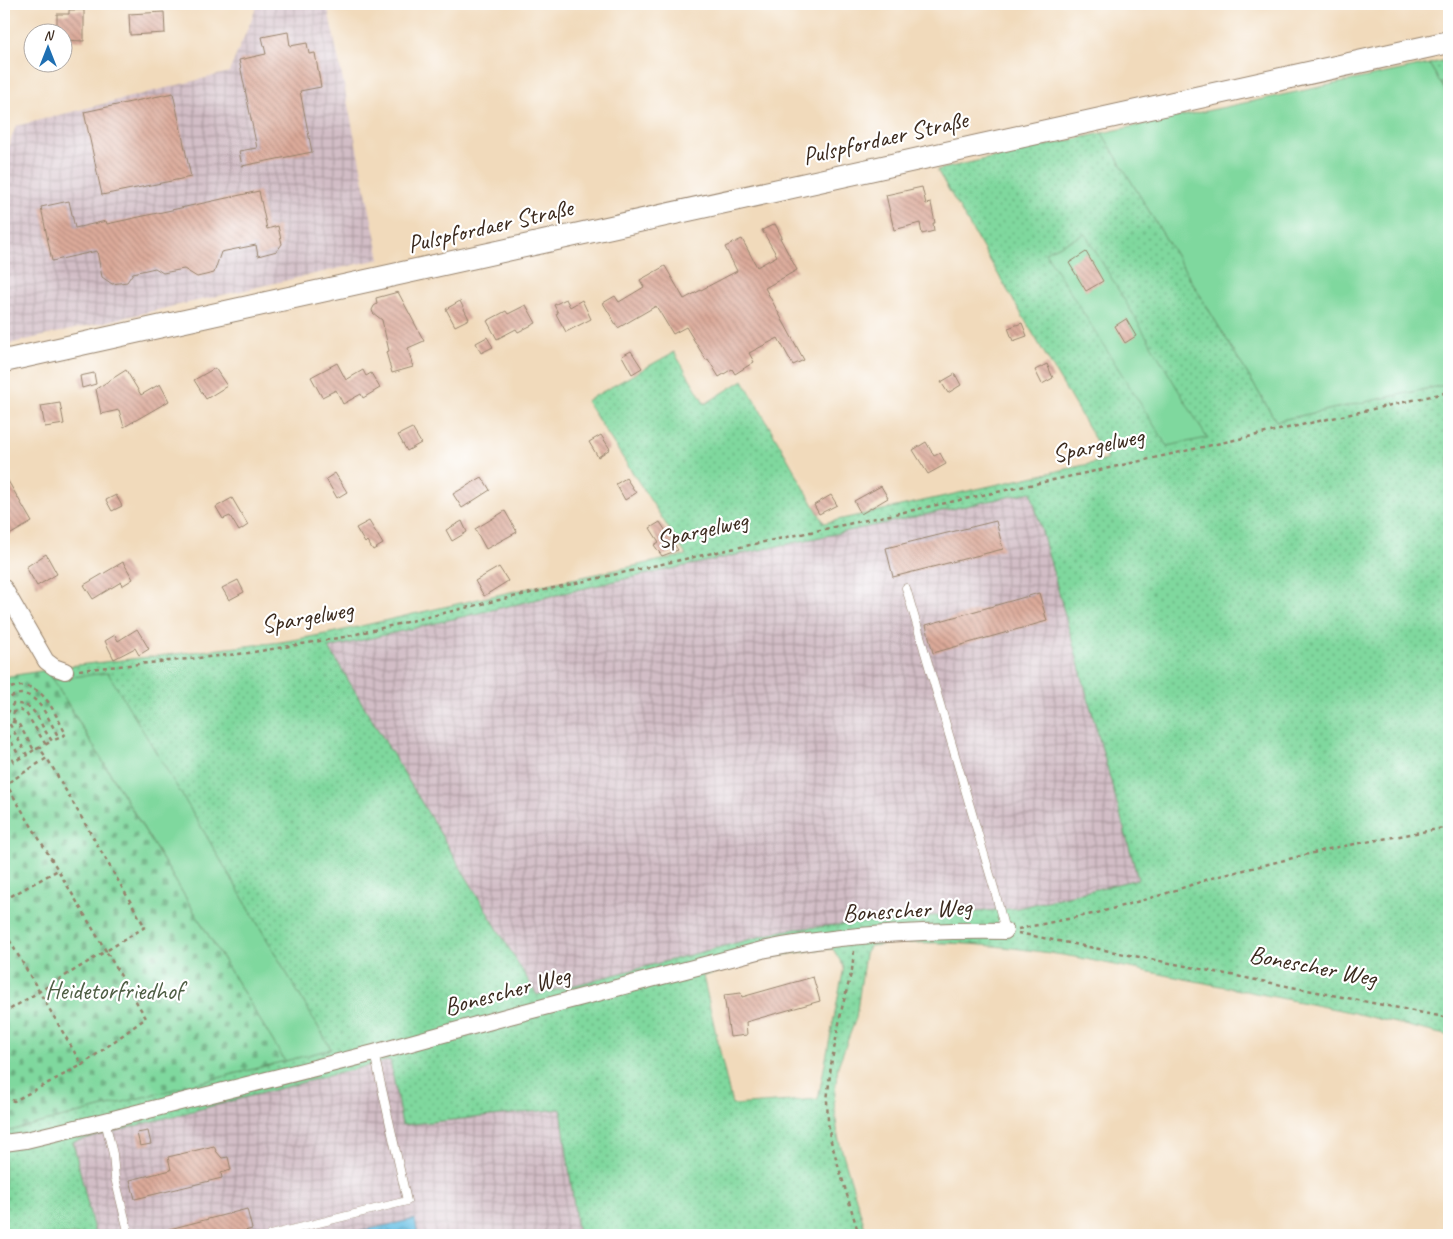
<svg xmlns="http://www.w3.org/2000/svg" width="1453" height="1239" viewBox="0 0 1453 1239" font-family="Caveat,sans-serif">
  <defs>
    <pattern id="industrial-grid" width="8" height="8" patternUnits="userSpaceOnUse" patternTransform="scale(1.25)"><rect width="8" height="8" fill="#d2bdc6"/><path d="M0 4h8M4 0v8" fill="none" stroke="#ac9aa0"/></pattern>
    <pattern id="grass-dots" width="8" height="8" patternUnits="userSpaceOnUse" patternTransform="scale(1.25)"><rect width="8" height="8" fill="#7fd89e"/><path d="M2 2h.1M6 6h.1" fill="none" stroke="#69af80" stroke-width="1.8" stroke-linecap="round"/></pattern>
    <pattern id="cemetery-stones" width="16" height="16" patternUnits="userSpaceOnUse" patternTransform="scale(1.25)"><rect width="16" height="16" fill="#7fd89e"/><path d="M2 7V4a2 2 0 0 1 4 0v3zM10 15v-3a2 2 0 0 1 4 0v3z" fill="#69af80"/></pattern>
    <pattern id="water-waves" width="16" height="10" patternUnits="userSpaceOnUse" patternTransform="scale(1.25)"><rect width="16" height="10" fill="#65bee3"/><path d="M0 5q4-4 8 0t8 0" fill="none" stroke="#549bb7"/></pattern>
    <pattern id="building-back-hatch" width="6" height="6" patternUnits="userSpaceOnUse" patternTransform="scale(1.25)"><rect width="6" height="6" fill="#dcaa9a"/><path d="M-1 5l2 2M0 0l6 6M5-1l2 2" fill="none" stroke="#b48b7d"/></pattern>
  </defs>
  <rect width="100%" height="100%" fill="#fff"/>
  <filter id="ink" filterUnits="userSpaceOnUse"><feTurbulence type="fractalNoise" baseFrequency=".02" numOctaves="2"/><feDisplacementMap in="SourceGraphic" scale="10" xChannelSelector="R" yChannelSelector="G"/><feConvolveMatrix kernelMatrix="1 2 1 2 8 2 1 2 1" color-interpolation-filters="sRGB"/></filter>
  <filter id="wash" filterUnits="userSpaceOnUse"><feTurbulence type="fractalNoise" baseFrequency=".0096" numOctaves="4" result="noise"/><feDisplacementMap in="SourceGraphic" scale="20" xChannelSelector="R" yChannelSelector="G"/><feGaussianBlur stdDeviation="1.12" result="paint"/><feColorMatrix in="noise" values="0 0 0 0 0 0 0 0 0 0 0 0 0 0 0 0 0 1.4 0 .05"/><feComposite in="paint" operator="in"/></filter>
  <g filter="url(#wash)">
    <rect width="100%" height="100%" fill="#f1dabb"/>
    <g fill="url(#industrial-grid)">
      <path d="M 258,4 L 327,4 L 380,259 L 4,345 L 4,158 L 16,126 L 229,72 Z"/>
      <path d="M 1032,491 L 1138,879 L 1018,908 L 796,929 L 782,931 L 537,995 L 329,648 L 620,580 Z"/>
      <path d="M 390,1060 L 402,1125 L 562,1108 L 578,1235 L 95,1235 L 73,1142 Z"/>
    </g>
    <g fill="url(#grass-dots)" stroke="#5d815e" fill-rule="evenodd">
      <path d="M 1449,59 L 1449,97 L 1429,64 Z"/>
      <path d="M 1102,133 L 1276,421 L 1449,384 L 1449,1036 L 1350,1012 L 1075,957 C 1008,946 938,938 870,946 L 865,954 L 856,1018 L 838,1066 L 834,1101 L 838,1137 L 867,1235 L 578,1235 L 561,1109 L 402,1125 L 390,1060 L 73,1142 L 95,1235 L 4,1235 L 4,1131 L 9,1131 L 331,1049 L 197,820 L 108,674 L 53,679 L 47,670 L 69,666 L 281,642 L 331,633 L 487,597 L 686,555 L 586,401 L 674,352 L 705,404 L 743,380 L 824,523 L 1107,460 L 937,170 ZM 1031,492 L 1138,879 L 1018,908 L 796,929 L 782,931 L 537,995 L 329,648 L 620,580 ZM 833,949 L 844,967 L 818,1099 L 732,1105 L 703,976 C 745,966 789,950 833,949 Z"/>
    </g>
    <path fill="url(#cemetery-stones)" stroke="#5d815e" d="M 47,670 L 285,1061 L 9,1131 L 4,1131 L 4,677 Z"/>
    <g fill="#7fd89e" stroke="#5d815e">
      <path d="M 1429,64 L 1449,97 L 1449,384 L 1276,421 L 1102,133 Z"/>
      <path d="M 1085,234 L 1207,438 L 1167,446 L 1045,252 Z"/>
      <path d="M 108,673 L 197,820 L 331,1049 L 285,1061 L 53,679 Z"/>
    </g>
    <path fill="url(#water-waves)" stroke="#507480" d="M 415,1219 L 418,1235 L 357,1235 L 356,1232 Z"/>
    <g id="blocks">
      <g fill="url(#building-back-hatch)">
        <path d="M 69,10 L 84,10 L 84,41 L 62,40 L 62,32 L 57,32 L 57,14 L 69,14 Z"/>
        <path d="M 164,12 L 165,33 L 130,35 L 129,14 Z"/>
        <path d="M 288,32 L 290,46 L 307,43 L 309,54 L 315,53 L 321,87 L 300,91 L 312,152 L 242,166 L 239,151 L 257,148 L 239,60 L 266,54 L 262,37 Z"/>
        <path d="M 173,93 L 191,177 L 102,195 L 84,112 Z"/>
        <path d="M 922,187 L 926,204 L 931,203 L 935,223 L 933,223 L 934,231 L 922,234 L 920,223 L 894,230 L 886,195 Z"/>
        <path d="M 259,191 L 267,229 L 278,226 L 282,244 L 277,251 L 258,256 L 256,245 L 221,252 L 214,273 L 197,277 L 184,269 L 163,273 L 155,268 L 133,273 L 127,282 L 112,284 L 102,277 L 97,251 L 52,261 L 41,207 L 69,201 L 75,228 L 106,221 L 107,224 Z"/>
        <path d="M 775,224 L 782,237 L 780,238 L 797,270 L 765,288 L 804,360 L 793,365 L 778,338 L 749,353 L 754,362 L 735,374 L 732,369 L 719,377 L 708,359 L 706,360 L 686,327 L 673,334 L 656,306 L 618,328 L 603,303 L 615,296 L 619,302 L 644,287 L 640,280 L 665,266 L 684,299 L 737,271 L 725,247 L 742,239 L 757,267 L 777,256 L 762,230 Z"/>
        <path d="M 1086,252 L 1103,281 L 1086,291 L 1069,263 Z"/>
        <path d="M 398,292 L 424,341 L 408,348 L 413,367 L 392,373 L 386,352 L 389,351 L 382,320 L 373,313 L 372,310 L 374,306 L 377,304 L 376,298 Z"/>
        <path d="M 566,299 L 570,307 L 582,300 L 591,319 L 566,332 L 556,314 L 558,313 L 554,305 Z"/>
        <path d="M 460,301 L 469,319 L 455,326 L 446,309 Z"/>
        <path d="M 526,305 L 536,323 L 518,332 L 516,329 L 497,339 L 487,321 L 506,311 L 508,314 Z"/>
        <path d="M 1126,319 L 1136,336 L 1125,343 L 1115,326 Z"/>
        <path d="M 1022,323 L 1027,336 L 1013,341 L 1008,328 Z"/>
        <path d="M 487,337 L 493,347 L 481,353 L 476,343 Z"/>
        <path d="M 631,351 L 642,368 L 632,374 L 622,356 Z"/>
        <path d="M 337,363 L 346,380 L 363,370 L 366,376 L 371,373 L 380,388 L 363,398 L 361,394 L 343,404 L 336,390 L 322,397 L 311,377 Z"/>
        <path d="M 1047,364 L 1053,378 L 1042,384 L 1035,370 Z"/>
        <path d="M 215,368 L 227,386 L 206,399 L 194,380 Z"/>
        <path d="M 126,370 L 141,395 L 160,384 L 169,401 L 124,427 L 119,410 L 101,414 L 96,389 Z"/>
        <path d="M 94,373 L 96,384 L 82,388 L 80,376 Z"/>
        <path d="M 955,374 L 961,385 L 948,393 L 941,382 Z"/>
        <path d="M 60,403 L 64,424 L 45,427 L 41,406 Z"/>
        <path d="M 412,428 L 421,443 L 407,451 L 398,435 Z"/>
        <path d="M 601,435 L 610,449 L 598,457 L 589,442 Z"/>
        <path d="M 926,442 L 934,456 L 940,453 L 946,464 L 928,474 L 913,450 Z"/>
        <path d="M 335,473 L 347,492 L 337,498 L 326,479 Z"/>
        <path d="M 4,474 L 32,522 L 4,538 L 4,521 L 9,518 L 4,510 Z"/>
        <path d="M 482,477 L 490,490 L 462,508 L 453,494 Z"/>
        <path d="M 626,478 L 636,493 L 625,500 L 616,484 Z"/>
        <path d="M 881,486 L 888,498 L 861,514 L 854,501 Z"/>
        <path d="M 116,495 L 122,506 L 112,511 L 106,500 Z"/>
        <path d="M 831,495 L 837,505 L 819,514 L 814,505 Z"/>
        <path d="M 232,498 L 248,525 L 239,531 L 230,516 L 223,519 L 216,507 Z"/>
        <path d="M 505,511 L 517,532 L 486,549 L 475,529 Z"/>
        <path d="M 369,521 L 383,544 L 373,550 L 367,541 L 365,543 L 356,528 Z"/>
        <path d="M 462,521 L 467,532 L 452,541 L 446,530 Z"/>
        <path d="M 996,521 L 1003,549 L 893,577 L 886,548 Z"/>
        <path d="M 660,522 L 678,550 L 662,556 L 654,545 L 659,542 L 650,528 Z"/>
        <path d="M 46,554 L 57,574 L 37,586 L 26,567 Z"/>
        <path d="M 123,562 L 133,579 L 122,586 L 121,582 L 93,599 L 84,585 Z"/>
        <path d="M 499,567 L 508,581 L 484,596 L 475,581 Z"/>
        <path d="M 238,580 L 244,592 L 229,600 L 222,588 Z"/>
        <path d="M 1039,593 L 1047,621 L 933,653 L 926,625 Z"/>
        <path d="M 137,629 L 149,649 L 139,655 L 135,648 L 114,659 L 105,641 L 115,635 L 118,641 Z"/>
        <path d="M 813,977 L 820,1001 L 746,1022 L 747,1035 L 730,1037 L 724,995 L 741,993 L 742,997 Z"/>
        <path d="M 148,1131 L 151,1144 L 140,1146 L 137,1133 Z"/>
        <path d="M 214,1146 L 216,1151 L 222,1158 L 228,1157 L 231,1170 L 221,1173 L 222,1178 L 135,1199 L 130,1180 L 171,1170 L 168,1157 Z"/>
        <path d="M 247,1209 L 252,1229 L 229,1235 L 162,1235 L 162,1231 Z"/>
      </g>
    </g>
  </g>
  <g filter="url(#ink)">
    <use href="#blocks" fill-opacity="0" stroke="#96826c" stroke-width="1"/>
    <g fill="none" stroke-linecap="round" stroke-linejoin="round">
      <g stroke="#96826c" stroke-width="9">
        <g id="service">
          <path d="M 906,588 L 996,895 L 1005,931"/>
          <path d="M 105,1121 L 113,1154 L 115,1178 L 129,1235"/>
          <path d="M 270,1235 L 407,1201 L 374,1053"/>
        </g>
      </g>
      <g stroke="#96826c" stroke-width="18">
        <g id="minor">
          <path d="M 4,588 L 46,661 L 54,667 L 65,671"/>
          <path d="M 4,1143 L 26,1140 L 105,1121 L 374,1053 L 513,1015 L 762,950 C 842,934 924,930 1005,931"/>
        </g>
      </g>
      <g stroke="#96826c" stroke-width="24">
        <path id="secondary" d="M 4,361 L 1449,42"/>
      </g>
      <g stroke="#96826c" stroke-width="2.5" stroke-dasharray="4 4" stroke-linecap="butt">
        <path d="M 79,670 L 248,653 L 344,637 L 490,602 L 694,557 L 1109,468 L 1449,392"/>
        <path d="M 4,692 C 9,688 16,686 22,686 C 46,686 56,717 66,734 L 59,738"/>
        <path d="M 4,702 C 33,677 47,717 59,738 L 52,741"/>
        <path d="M 4,720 L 18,723 L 34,750 L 39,748 L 47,758"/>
        <path d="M 14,722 L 13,717 L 14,712 L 20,710 L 26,713 L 46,745"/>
        <path d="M 4,728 L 20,758 L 27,755"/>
        <path d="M 4,745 L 14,762 L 20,758"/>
        <path d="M 34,750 L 27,755 L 8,721 L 6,716 L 13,704 C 29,703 34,710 41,723 C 44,730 48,735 52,741 L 39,748"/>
        <path d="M 4,780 L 6,784 L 47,758 L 145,927 L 106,951 L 146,1018 L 82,1065 L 4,931"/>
        <path d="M 4,785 L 6,784 L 58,870"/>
        <path d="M 4,900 L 58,870 L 106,951 L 4,1013"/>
        <path d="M 1018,929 L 1097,913 L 1161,895 L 1212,878 L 1333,848 L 1449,827"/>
        <path d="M 1018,933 L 1449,1018"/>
        <path d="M 854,951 L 852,970 L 842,1008 L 831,1065 L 827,1101 L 828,1121 L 830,1138 L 859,1235"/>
        <path d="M 4,1098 L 14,1101 L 82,1065"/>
      </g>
      <use href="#service" stroke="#fff" stroke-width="8"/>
      <use href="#minor" stroke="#fff" stroke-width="16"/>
      <use href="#secondary" stroke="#fff" stroke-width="22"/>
    </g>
  </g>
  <g text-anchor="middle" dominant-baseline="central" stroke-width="4.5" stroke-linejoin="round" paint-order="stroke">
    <g font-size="25" fill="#3b2a1e" stroke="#fff">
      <text transform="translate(885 138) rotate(-13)">Pulspfordaer Straße</text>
      <text transform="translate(490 226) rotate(-13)">Pulspfordaer Straße</text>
      <text transform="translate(1098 445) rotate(-12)">Spargelweg</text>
      <text transform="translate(702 530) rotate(-13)">Spargelweg</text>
      <text transform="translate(307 617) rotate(-10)">Spargelweg</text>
      <text transform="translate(907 910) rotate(-3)">Bonescher Weg</text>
      <text transform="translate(1313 966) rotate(11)">Bonescher Weg</text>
      <text transform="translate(507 991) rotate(-15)">Bonescher Weg</text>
    </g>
    <g font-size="25" fill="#4f5e44" stroke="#fff">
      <text x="114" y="991">Heidetorfriedhof</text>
    </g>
  </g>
  <rect width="1453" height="1239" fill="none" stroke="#fff" stroke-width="20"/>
  <g transform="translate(48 48)"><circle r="24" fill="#ffffff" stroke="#b1aaa5"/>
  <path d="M0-4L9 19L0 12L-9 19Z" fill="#1f6fb2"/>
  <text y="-8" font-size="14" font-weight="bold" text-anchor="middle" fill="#3b2a1e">N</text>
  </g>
</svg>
